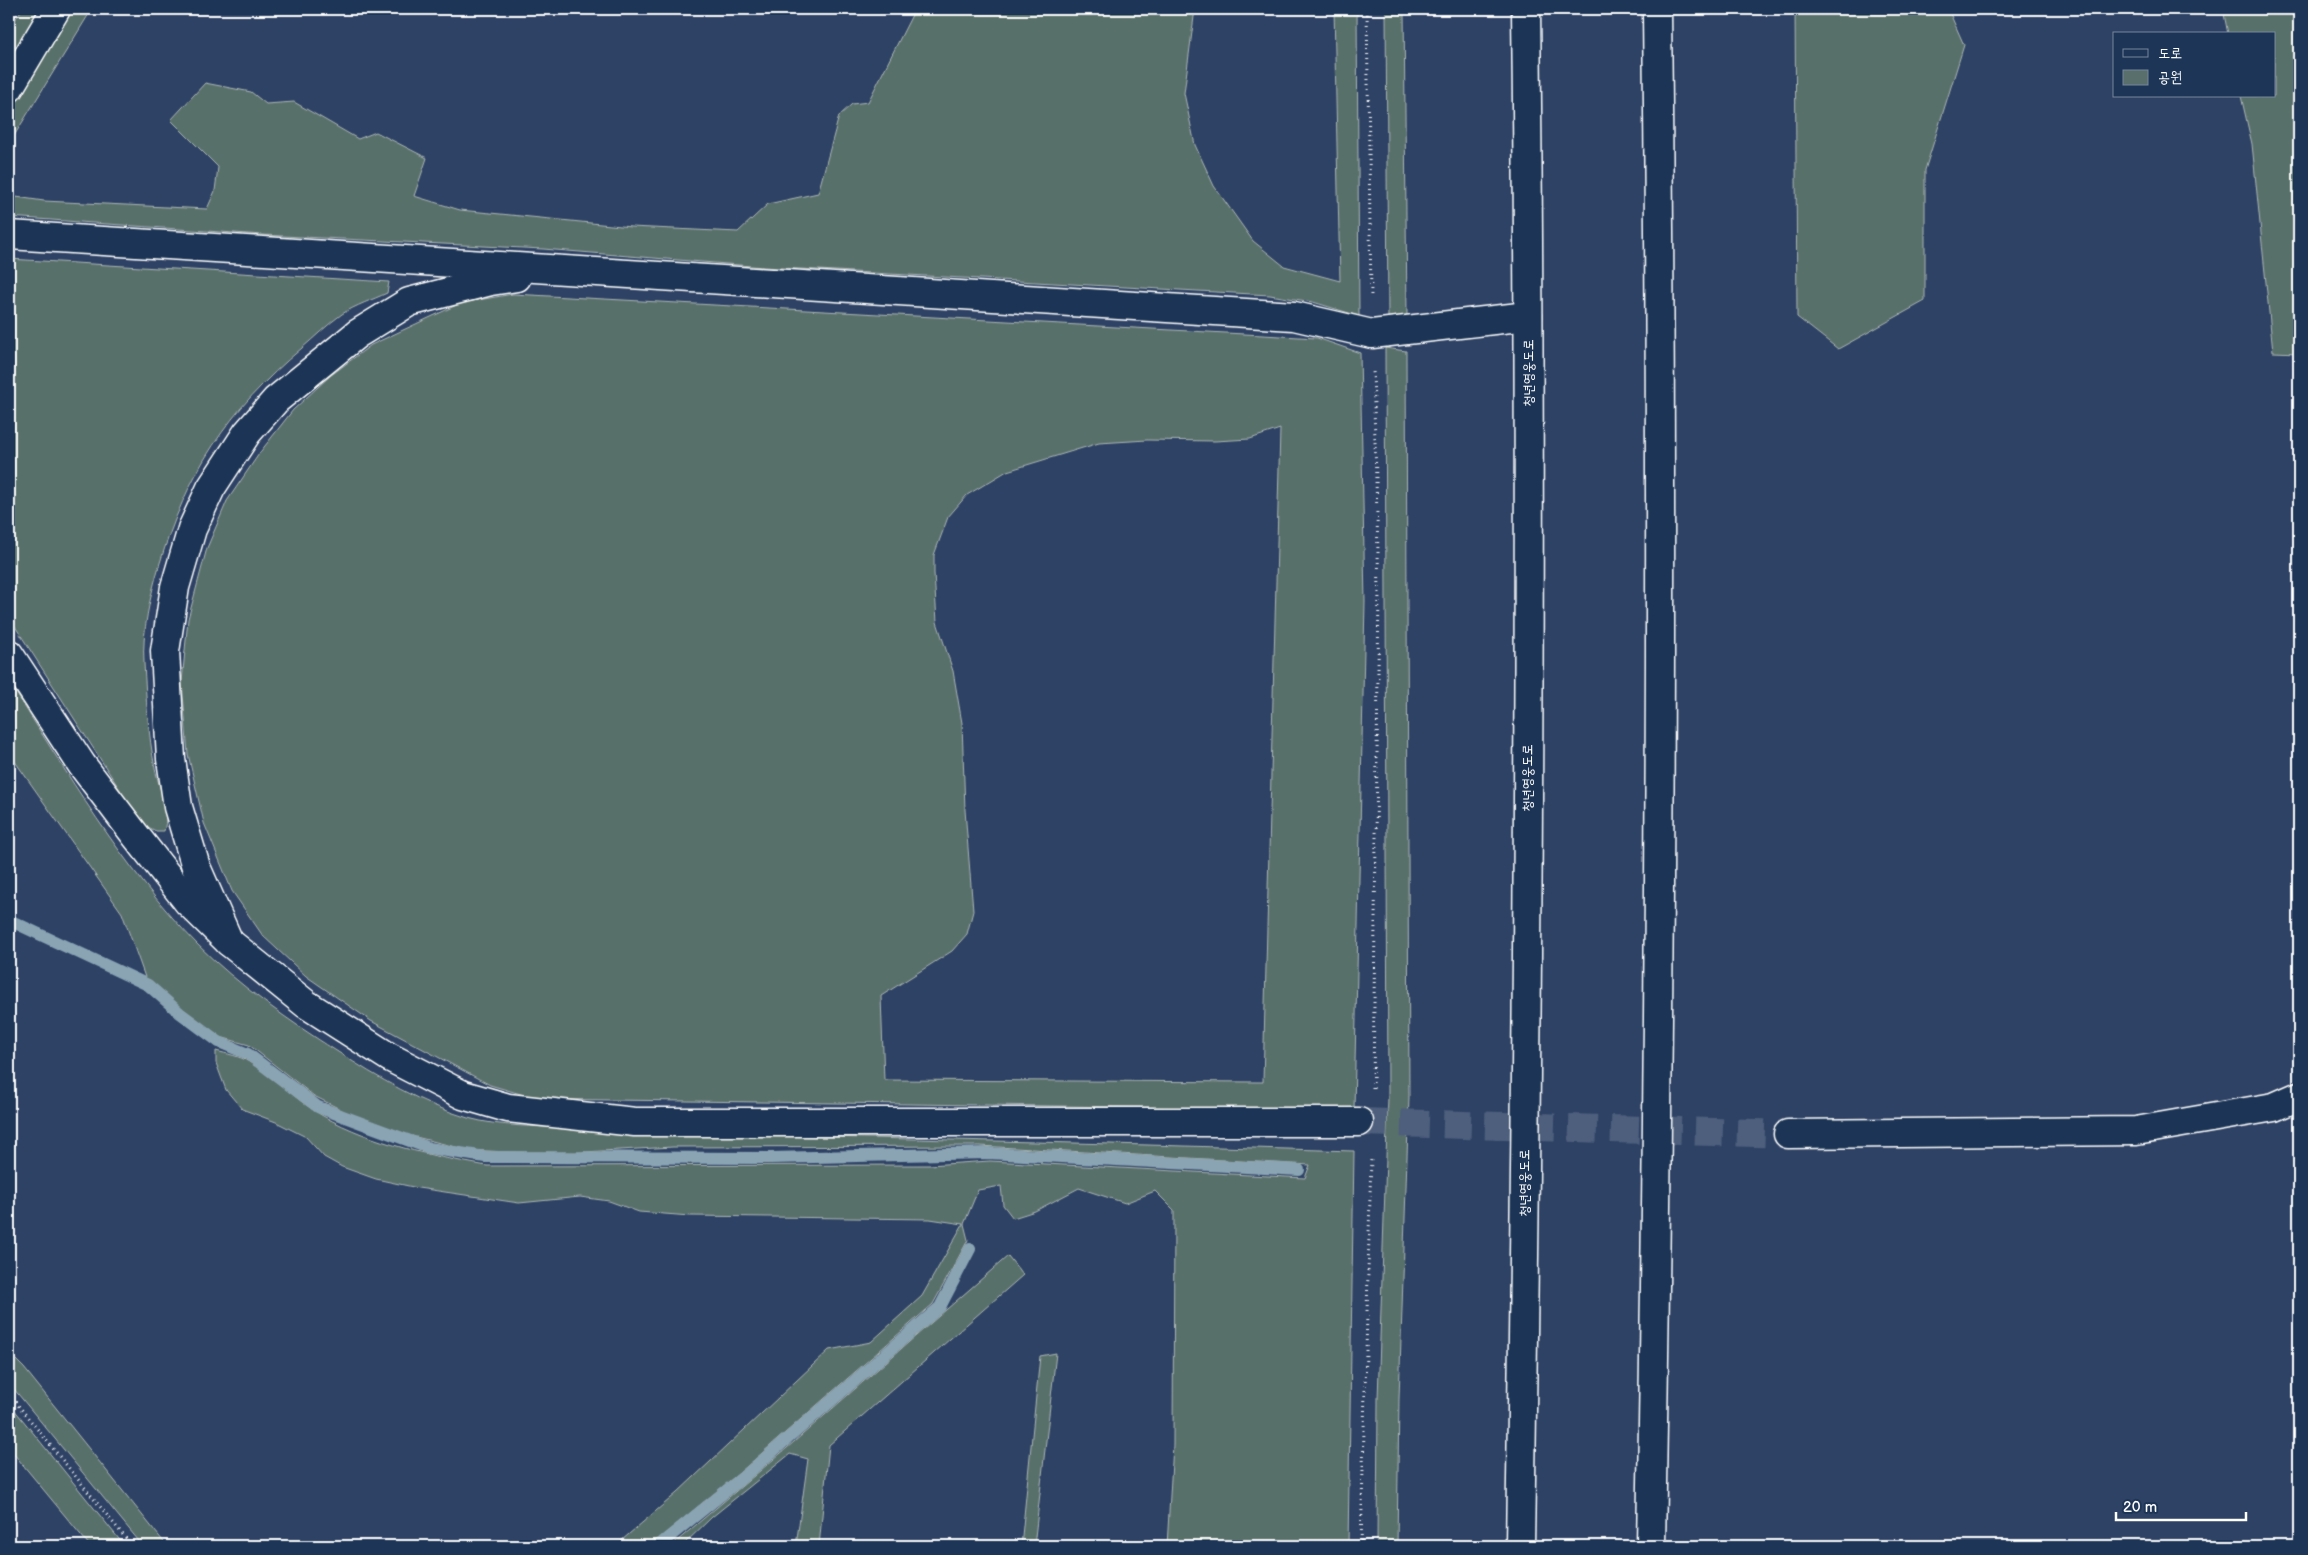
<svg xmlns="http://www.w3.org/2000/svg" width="2308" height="1555" viewBox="0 0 2308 1555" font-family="'Balsamiq Sans','Poor Story',sans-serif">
  <rect width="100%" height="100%" fill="#2e4265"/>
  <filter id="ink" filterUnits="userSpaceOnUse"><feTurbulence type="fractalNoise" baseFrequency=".02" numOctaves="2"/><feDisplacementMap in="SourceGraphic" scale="10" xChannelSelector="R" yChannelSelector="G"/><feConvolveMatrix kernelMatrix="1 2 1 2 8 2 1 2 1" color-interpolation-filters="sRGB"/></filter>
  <g filter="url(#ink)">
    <g fill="#596f6b" stroke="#acb7b5" fill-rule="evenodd">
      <path d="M 22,9 L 42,9 L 9,64 L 9,29 Z"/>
      <path d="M 68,9 L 92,9 L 9,144 L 9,111 Z"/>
      <path d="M 915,9 L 1195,9 L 1184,93 L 1195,145 L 1214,186 L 1253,241 L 1284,266 L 1340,281 L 1334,9 L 1357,9 L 1359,316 L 1313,302 L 1270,295 L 764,267 L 543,249 L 263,235 L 9,217 L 9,196 L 44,201 L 207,209 L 215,191 L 218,167 L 171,120 L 205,83 L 251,92 L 266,104 L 294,102 L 358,139 L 376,132 L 427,158 L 414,196 L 460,210 L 631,227 L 738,232 L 768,204 L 818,193 L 839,116 L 852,104 L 868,102 Z"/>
      <path d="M 1386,9 L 1404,9 L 1407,316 L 1388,321 Z"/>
      <path d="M 1795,9 L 1948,9 L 1964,45 L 1925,170 L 1925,301 L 1838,349 L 1797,317 Z"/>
      <path d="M 2223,9 L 2299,9 L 2299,353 L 2273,352 L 2252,144 L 2241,96 L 2274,96 L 2274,34 L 2228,34 Z"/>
      <path d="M 9,259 L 389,282 L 387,293 C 372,300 356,305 342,314 C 328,324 315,337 302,348 C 227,411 187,473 159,566 C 150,597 142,631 144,663 C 146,698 148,734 155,768 C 159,789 170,811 164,831 L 156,831 L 142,824 L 9,617 Z"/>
      <path d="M 513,294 L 1317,338 L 1360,353 L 1365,602 L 1354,1110 L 538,1099 L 490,1085 L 371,1021 L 306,976 L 263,936 L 232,891 L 204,823 L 188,754 L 182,682 L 188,619 L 207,548 L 227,501 L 261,451 L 293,410 L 330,376 L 371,345 L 461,303 ZM 1280,429 L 1263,1082 L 884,1080 L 881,996 L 952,951 L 967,934 L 973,911 L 965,810 L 962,723 L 953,671 L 937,622 L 934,573 L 934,555 L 948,517 L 967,495 L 1007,471 L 1099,443 L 1147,440 L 1215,441 L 1250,439 Z"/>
      <path d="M 1385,348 L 1406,351 L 1409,1097 L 1399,1399 L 1397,1546 L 1377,1546 L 1378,1399 L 1388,1097 Z"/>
      <path d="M 9,682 C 66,771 123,869 197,944 C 239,986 289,1021 338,1052 C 378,1078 422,1104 468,1118 C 500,1127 536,1126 568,1128 C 637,1133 706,1135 776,1136 C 969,1140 1161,1145 1354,1151 L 1348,1546 L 1167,1546 L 1173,1445 L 1174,1210 L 1155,1191 L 1125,1203 L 1079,1188 L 1035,1211 L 1013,1218 L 1003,1205 L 1001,1186 L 978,1190 L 964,1224 L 968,1240 L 933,1304 L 738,1474 L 650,1546 L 615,1546 L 677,1493 L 829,1350 L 871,1342 L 922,1296 L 963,1224 L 930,1219 L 690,1216 L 639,1212 L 609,1201 L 580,1197 L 519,1203 L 418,1188 L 376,1179 L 342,1167 L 324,1157 L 306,1137 L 276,1122 L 242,1109 L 226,1090 L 216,1063 L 216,1051 C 227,1054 240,1056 249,1062 C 274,1076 296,1101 323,1116 C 374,1144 431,1156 487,1166 L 929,1165 L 990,1161 L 1305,1178 L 1310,1165 L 980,1146 L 673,1147 L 548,1154 L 468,1150 L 400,1133 L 346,1112 L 314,1096 L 249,1045 L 213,1035 L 146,980 L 122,913 L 9,753 Z"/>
      <path d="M 1008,1256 L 1023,1275 L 829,1445 L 819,1546 L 796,1546 L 808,1459 L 790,1454 L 712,1517 L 682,1546 L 671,1546 L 787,1448 Z"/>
      <path d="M 9,1353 L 24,1368 L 167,1546 L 143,1546 L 9,1383 Z"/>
      <path d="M 1056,1353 L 1034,1546 L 1021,1546 L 1040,1356 Z"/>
      <path d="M 9,1403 L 119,1539 L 125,1546 L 90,1546 L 9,1448 Z"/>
    </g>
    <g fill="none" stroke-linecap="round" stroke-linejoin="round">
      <g stroke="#8aa4b3" stroke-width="12">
        <path d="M 9,920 L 148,985 L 180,1013 L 219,1042 L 248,1054 L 318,1107 L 429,1148 L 485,1157 L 771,1158 L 988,1153 L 1299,1170"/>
        <path d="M 658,1546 L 742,1478 L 940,1307 L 970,1249"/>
      </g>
      <path stroke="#4d5e7c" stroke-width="28" stroke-dasharray="28 14" stroke-linecap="butt" d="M 1359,1122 L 1788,1134"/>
      <g stroke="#fff" stroke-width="31">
        <path id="street" d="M 9,88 L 56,9"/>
      </g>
      <g stroke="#fff" stroke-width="31">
        <g id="secondary">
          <path d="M 9,654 L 82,765 L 136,836 L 188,902 L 229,942 L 306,1004 L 389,1057 L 463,1095 L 508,1108 L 635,1122 L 1359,1122"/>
          <path d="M 1788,1134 L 2136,1131 L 2274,1107 L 2299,1096"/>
        </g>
      </g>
      <g stroke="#fff" stroke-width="31">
        <g id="highway">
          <path d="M 9,235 L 1294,316 L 1372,334 L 1528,316"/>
          <path d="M 229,942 L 196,867 L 178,807 L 171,759 L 165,651 L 175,587 L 192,529 L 211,488 L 247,433 L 276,400 L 357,334 L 409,302 L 491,281 L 517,277"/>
          <path d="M 1520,1546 C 1528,1034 1532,521 1526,9"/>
          <path d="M 1651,1546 C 1660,1034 1663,521 1657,9"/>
        </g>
      </g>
      <g stroke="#fff" stroke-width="3" stroke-dasharray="1 4" stroke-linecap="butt">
        <path d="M 1367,9 L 1371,296"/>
        <path d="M 1373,1088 L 1379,589 L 1373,369"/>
        <path d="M 9,1394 L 132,1546"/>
        <path d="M 1361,1546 L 1371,1157"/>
      </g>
      <use href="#street" stroke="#1d3557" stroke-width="28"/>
      <use href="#secondary" stroke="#1d3557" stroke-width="28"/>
      <use href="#highway" stroke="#1d3557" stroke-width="28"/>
    </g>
  </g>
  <g text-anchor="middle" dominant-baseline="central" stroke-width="4" stroke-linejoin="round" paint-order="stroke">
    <g font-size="14" fill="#fff" stroke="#1d3557">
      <text transform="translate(1528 373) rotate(-90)">청년영웅도로</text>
      <text transform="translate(1527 778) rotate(-90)">청년영웅도로</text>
      <text transform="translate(1524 1183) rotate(-90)">청년영웅도로</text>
    </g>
  </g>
  <rect width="2308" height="1555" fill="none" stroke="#1d3557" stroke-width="30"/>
  <rect x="15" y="15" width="2278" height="1525" fill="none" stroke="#fff" stroke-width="2" filter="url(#ink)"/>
  <rect x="2113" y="32" width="162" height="65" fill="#1d3557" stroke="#77869a"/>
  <rect x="2123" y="49" width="25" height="8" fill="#1d3557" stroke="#77869a"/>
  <text x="2158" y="58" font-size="15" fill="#ffffff">도로</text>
  <rect x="2123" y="70" width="25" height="15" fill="#596f6b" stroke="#77869a"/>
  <text x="2158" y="82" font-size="15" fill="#ffffff">공원</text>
  <path d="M2116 1512v8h130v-8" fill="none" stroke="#ffffff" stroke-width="2.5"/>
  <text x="2123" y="1512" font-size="15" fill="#ffffff" stroke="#1d3557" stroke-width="4" paint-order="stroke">20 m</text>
</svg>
